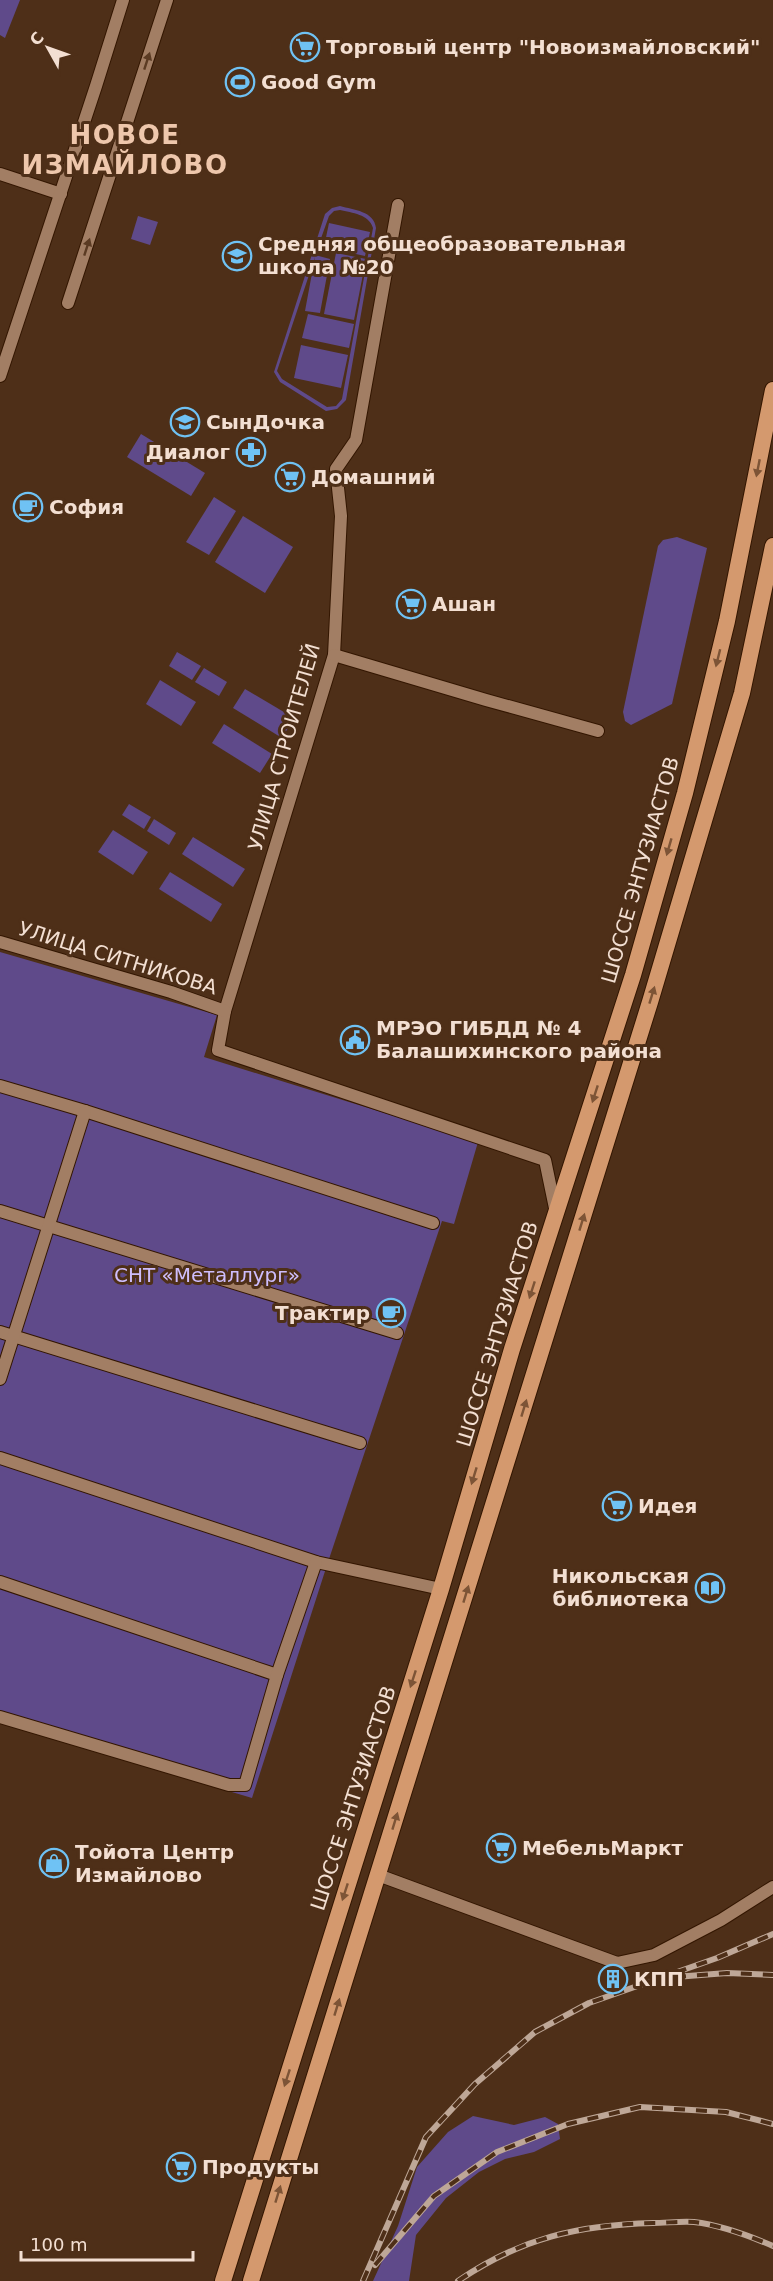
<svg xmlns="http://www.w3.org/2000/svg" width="773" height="2281" viewBox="0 0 773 2281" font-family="'DejaVu Sans',sans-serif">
  <rect width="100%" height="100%" fill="#4e2f18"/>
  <g fill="#5f4a8a" fill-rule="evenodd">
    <path d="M 0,0 L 20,0 L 5,38 L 0,35 Z"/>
    <path d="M 340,206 C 354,210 374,211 376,228 L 346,400 L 337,409 L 326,411 L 280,382 L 274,372 L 325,214 L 332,208 ZM 340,210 C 352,213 369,214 373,228 L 342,399 L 336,406 L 327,407 L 282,379 L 277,371 L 315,257 L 305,311 L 320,313 L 330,259 L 315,255 L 329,216 L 334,211 Z"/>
    <path d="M 138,216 L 158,222 L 150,245 L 131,239 Z"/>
    <path d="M 329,223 L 370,232 L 365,256 L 324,247 Z"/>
    <path d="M 336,253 L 366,259 L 354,320 L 324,314 Z"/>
    <path d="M 308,314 L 354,324 L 349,348 L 302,338 Z"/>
    <path d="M 301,345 L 348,355 L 341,388 L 294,378 Z"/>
    <path d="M 141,434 L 205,473 L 191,496 L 127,457 Z"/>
    <path d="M 214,497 L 236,511 L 209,555 L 186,542 Z"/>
    <path d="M 243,516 L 293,547 L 265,593 L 215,562 Z"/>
    <path d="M 677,537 L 707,548 L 672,704 L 631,725 L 625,721 L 623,712 L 658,546 L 663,540 Z"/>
    <path d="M 177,652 L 201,666 L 192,680 L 169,666 Z"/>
    <path d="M 204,668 L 227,682 L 219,696 L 195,682 Z"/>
    <path d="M 160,680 L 196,702 L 181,726 L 146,704 Z"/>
    <path d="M 245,689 L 294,718 L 282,738 L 233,708 Z"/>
    <path d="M 224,724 L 272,754 L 260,773 L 212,743 Z"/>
    <path d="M 129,804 L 151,817 L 144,829 L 122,815 Z"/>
    <path d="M 154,819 L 176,833 L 169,845 L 147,831 Z"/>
    <path d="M 113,830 L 148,852 L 133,875 L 98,852 Z"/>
    <path d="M 193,837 L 245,869 L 233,887 L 182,854 Z"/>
    <path d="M 170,872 L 222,904 L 211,922 L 159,889 Z"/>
    <path d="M 0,952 L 217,1015 L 204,1057 L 478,1142 L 454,1224 L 442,1221 L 327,1565 L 252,1798 L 0,1723 Z"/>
    <path d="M 473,2116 L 514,2125 L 545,2117 L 558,2124 L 560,2139 L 534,2152 L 505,2159 L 479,2172 L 446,2198 L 416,2235 L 409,2281 L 373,2281 L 398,2226 L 417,2167 L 448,2132 Z"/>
  </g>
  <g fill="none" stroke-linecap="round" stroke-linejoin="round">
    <g stroke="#331600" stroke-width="14">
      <g id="minor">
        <path d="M 0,174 L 61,194"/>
        <path d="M 398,205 L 356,440 L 336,469 L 341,516 L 334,655 L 225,1011 L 218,1050 L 545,1160 L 556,1213"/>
        <path d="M 68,303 L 167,0"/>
        <path d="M 0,376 L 96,86 L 123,0"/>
        <path d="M 334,655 L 486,700 L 598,731"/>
        <path d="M 0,942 L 171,992 L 225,1011"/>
        <path d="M 0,1086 L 85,1111 L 433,1223"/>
        <path d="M 0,1211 L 397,1333"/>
        <path d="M 0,1332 L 360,1443"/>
        <path d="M 0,1379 L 85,1111"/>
        <path d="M 0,1458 L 316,1562 L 441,1589"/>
        <path d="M 0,1582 L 277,1675"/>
        <path d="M 0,1717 L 229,1785 L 245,1785 L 277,1675 L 316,1562"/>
        <path d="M 378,1875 L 617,1963 L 654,1955 L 721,1920 L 773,1887"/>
      </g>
    </g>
    <g stroke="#331600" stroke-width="18">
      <g id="trunk">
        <path d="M 223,2281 L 441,1589 L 512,1349 L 633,975 L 685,793 L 727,621 L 773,390"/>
        <path d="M 251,2281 L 650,1002 L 742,693 L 773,546"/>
      </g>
    </g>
    <use href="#minor" stroke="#a27e64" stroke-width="12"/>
    <use href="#trunk" stroke="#d4996e" stroke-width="16"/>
    <g stroke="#bea797" stroke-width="6">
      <g id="rail">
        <path d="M 675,1977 L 727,1973 L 773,1975"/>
        <path d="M 375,2265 L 434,2196 L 497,2152 L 568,2124 L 640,2107 L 726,2112 L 773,2124"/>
        <path d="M 363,2281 L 426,2137 L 475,2084 L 535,2032 L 589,2003 L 717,1958 L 773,1934"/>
        <path d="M 458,2281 C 521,2238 578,2225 653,2223 C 666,2223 681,2221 694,2222 C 719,2225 750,2236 773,2246"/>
      </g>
    </g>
    <use href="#rail" stroke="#4e2f18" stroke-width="4" stroke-dasharray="11" stroke-linecap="butt"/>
  </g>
  <defs><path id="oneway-solid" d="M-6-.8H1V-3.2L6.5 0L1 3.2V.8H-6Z" transform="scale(1.5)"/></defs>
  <g fill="#5b3b23">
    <use href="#oneway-solid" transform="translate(147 61) rotate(-72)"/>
    <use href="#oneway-solid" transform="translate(87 247) rotate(-72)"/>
  </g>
  <g fill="#7d5436">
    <use href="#oneway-solid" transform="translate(758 468) rotate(101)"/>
    <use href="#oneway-solid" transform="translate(718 658) rotate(104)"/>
    <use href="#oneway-solid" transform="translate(669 847) rotate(106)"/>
    <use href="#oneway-solid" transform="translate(652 995) rotate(-73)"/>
    <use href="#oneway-solid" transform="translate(595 1094) rotate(108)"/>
    <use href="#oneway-solid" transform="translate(582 1222) rotate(-73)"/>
    <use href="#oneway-solid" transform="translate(532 1290) rotate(108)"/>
    <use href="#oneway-solid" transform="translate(524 1408) rotate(-73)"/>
    <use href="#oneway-solid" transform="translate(474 1476) rotate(107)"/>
    <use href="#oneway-solid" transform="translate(466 1594) rotate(-73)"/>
    <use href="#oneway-solid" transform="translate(413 1679) rotate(108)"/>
    <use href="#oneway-solid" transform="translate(395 1821) rotate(-73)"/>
    <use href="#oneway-solid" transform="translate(345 1892) rotate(108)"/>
    <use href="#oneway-solid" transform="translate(337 2007) rotate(-73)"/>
    <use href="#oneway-solid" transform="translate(287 2078) rotate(108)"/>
    <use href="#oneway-solid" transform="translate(278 2194) rotate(-73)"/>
  </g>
  <defs>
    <g id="supermarket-ring" transform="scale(1.5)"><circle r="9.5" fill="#4e2f18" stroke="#6fc2f4" stroke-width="1.5"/><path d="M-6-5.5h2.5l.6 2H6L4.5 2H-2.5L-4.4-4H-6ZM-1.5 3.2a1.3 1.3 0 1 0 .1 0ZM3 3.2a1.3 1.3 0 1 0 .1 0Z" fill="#6fc2f4"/></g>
    <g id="stadium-ring" transform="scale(1.5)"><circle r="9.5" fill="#4e2f18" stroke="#6fc2f4" stroke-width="1.5"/><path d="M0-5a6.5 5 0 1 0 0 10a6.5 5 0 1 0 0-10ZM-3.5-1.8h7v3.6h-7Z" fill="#6fc2f4"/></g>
    <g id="school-ring" transform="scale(1.5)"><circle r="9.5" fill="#4e2f18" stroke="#6fc2f4" stroke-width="1.5"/><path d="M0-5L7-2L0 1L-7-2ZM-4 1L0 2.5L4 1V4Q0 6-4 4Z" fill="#6fc2f4"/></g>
    <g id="pharmacy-ring" transform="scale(1.5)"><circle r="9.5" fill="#4e2f18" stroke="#6fc2f4" stroke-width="1.5"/><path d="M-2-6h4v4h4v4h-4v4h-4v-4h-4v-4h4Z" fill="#6fc2f4"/></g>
    <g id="cafe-ring" transform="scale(1.5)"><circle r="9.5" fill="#4e2f18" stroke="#6fc2f4" stroke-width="1.5"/><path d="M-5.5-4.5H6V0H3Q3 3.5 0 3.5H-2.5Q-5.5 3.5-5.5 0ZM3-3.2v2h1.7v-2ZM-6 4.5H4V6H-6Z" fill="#6fc2f4"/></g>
    <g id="civic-ring" transform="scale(1.5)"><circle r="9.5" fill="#4e2f18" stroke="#6fc2f4" stroke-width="1.5"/><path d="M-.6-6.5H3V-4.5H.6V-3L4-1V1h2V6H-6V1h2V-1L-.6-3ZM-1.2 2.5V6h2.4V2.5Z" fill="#6fc2f4"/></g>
    <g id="library-ring" transform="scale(1.5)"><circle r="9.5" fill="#4e2f18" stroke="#6fc2f4" stroke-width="1.5"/><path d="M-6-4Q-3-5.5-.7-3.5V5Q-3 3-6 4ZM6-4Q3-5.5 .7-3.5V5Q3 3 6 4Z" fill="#6fc2f4"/></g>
    <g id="shop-ring" transform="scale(1.5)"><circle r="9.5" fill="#4e2f18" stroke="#6fc2f4" stroke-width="1.5"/><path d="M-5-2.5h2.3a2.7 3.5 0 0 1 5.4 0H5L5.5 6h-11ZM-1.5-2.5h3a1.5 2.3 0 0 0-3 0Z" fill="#6fc2f4"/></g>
    <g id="building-ring" transform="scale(1.5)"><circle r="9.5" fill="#4e2f18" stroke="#6fc2f4" stroke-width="1.5"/><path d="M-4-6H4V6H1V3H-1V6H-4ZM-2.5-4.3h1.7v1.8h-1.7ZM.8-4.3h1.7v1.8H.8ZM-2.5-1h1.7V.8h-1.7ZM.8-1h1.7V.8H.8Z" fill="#6fc2f4"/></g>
  </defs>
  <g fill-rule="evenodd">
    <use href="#supermarket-ring" x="305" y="47"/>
    <use href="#stadium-ring" x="240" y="82"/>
    <use href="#school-ring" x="237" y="256"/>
    <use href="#school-ring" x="185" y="422"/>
    <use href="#pharmacy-ring" x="251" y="452"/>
    <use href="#supermarket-ring" x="290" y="477"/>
    <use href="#cafe-ring" x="28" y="507"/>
    <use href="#supermarket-ring" x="411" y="604"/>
    <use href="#civic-ring" x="355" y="1040"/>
    <use href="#cafe-ring" x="391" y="1313"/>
    <use href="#supermarket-ring" x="617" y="1506"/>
    <use href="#library-ring" x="710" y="1588"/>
    <use href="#supermarket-ring" x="501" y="1848"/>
    <use href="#shop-ring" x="54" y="1863"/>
    <use href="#building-ring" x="613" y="1979"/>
    <use href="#supermarket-ring" x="181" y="2167"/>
  </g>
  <g text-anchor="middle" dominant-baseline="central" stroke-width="6" stroke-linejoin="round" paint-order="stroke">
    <g font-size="20" font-weight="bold" fill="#f3dfd2" stroke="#4e2f18" text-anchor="start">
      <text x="326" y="47">Торговый центр "Новоизмайловский"</text>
      <text x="261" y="82">Good Gym</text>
      <text x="258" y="244">Средняя общеобразовательная<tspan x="258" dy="23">школа №20</tspan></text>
      <text x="206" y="422">СынДочка</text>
      <text x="230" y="452" text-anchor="end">Диалог</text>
      <text x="311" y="477">Домашний</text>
      <text x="49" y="507">София</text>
      <text x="432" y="604">Ашан</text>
      <text x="376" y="1028">МРЭО ГИБДД № 4<tspan x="376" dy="23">Балашихинского района</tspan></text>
      <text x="370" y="1313" text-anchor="end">Трактир</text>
      <text x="638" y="1506">Идея</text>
      <text x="689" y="1576" text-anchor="end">Никольская<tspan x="689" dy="23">библиотека</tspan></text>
      <text x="522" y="1848">МебельМаркт</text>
      <text x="75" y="1852">Тойота Центр<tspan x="75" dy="23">Измайлово</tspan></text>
      <text x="634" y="1979">КПП</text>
      <text x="202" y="2167">Продукты</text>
    </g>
    <g font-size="20" fill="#f3dfd2" stroke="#4e2f18">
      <text transform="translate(284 747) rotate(-74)">УЛИЦА СТРОИТЕЛЕЙ</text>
      <text transform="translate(640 870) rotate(-74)">ШОССЕ ЭНТУЗИАСТОВ</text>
      <text transform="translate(118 958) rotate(17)">УЛИЦА СИТНИКОВА</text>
      <text transform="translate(497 1334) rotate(-73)">ШОССЕ ЭНТУЗИАСТОВ</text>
      <text transform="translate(353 1798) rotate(-72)">ШОССЕ ЭНТУЗИАСТОВ</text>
    </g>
    <g font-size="20" fill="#cebdfc" stroke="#4e2f18">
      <text x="207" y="1275">СНТ «Металлург»</text>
    </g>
    <g font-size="26" font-weight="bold" letter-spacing="1.5" fill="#eec7ac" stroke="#4e2f18">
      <text x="125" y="135">НОВОЕ<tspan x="125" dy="30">ИЗМАЙЛОВО</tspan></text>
    </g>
  </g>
  <g transform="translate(48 48) rotate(310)" stroke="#4e2f18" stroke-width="4.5" paint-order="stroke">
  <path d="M0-4.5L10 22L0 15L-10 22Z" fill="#f3dfd2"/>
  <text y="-9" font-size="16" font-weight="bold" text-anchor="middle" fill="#f3dfd2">С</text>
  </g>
  <path d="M21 2251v9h172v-9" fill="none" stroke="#f3dfd2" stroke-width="3"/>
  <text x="30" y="2251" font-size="18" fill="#f3dfd2" stroke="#4e2f18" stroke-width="4.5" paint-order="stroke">100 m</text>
</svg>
